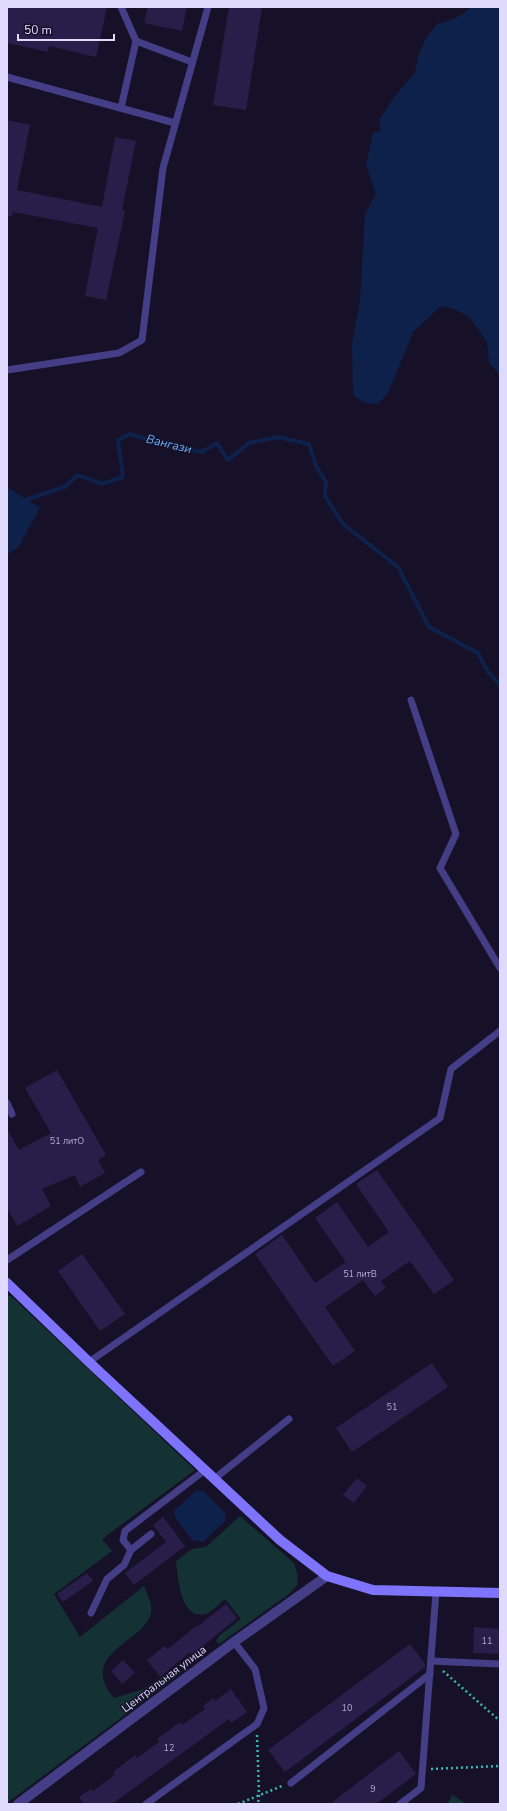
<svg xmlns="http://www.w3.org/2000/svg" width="507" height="1811" viewBox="0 0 507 1811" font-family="'Nunito Sans',sans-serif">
  <rect width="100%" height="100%" fill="#161129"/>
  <g fill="#143233">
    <path d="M 7,1296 L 11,1296 L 195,1470 L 102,1539 L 112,1551 L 54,1594 L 80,1637 L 144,1586 C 147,1594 153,1605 151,1613 C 145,1642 76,1653 114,1698 L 144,1689 L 174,1669 L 181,1670 L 181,1673 L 7,1803 Z"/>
    <path d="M 240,1516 L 294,1563 L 298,1576 L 297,1585 L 289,1594 L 219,1644 L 216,1641 L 219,1636 L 241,1619 L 225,1599 C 220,1603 212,1612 205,1614 C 180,1620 178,1577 176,1561 L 192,1549 L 206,1547 Z"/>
    <path d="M 452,1795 L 467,1804 L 448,1804 Z"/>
  </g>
  <g fill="#0e214b">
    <path d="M 470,7 L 500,7 L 500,375 L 489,363 L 487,342 L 471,319 L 455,309 L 441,306 L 413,332 L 388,393 L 378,404 L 365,403 L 353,395 L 352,343 L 360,301 L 365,214 L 376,194 L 366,166 L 373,133 L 381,130 L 379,120 L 395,96 L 415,73 L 419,53 L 427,37 L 437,24 L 453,19 L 466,12 Z"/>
    <path d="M 7,487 L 40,508 L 19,546 L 7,555 Z"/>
    <path d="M 196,1491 L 203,1491 L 226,1514 L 225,1521 L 203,1542 L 192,1540 L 175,1517 L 174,1511 Z"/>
  </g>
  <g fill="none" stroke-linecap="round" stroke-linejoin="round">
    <path stroke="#0e214b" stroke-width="4" d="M 23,501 L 64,487 L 78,475 L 102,484 L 123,477 L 118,440 L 130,434 L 170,446 L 202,452 L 217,443 L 228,460 L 249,443 L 277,437 L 309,444 L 316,466 L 326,482 L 325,496 L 343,524 L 398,567 L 429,627 L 478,653 L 488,672 L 500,685"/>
  </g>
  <g fill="#291e49">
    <path d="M 7,7 L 107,7 L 96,57 L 49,46 L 48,52 L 7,43 Z"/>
    <path d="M 148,7 L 187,7 L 182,31 L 144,23 Z"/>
    <path d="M 229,7 L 262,7 L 246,110 L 213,105 Z"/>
    <path d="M 7,120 L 30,125 L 17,190 L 102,207 L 115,137 L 136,141 L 122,210 L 125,211 L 106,300 L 85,296 L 98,228 L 13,212 L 12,216 L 7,216 Z"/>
    <path d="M 57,1070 L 106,1155 L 98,1160 L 105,1173 L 80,1187 L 75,1175 L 42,1189 L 51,1206 L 17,1226 L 7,1208 L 7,1129 L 19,1150 L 51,1133 L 25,1088 Z"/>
    <path d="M 377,1170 L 454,1280 L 434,1294 L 410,1261 L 381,1281 L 386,1288 L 375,1296 L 363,1280 L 325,1307 L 355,1351 L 333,1366 L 255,1254 L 282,1235 L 315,1283 L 346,1262 L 315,1218 L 337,1202 L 368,1247 L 389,1232 L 356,1184 Z"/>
    <path d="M 82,1254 L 125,1314 L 100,1331 L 58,1271 Z"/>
    <path d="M 432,1363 L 448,1387 L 352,1452 L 336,1428 Z"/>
    <path d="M 357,1478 L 367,1486 L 354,1503 L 343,1495 Z"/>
    <path d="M 163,1517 L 185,1546 L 134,1585 L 125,1573 L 166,1542 L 153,1525 Z"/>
    <path d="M 87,1573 L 93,1581 L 63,1602 L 57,1594 Z"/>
    <path d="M 226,1604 L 237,1618 L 192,1655 L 190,1652 L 160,1677 L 147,1660 L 165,1646 L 168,1649 L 196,1626 L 197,1627 Z"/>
    <path d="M 474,1627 L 500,1629 L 500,1654 L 473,1653 Z"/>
    <path d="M 410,1644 L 425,1664 L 425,1667 L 285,1772 L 268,1750 Z"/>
    <path d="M 123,1660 L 135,1673 L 122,1684 L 111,1671 Z"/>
    <path d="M 231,1689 L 247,1712 L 231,1723 L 229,1719 L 112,1804 L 84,1804 L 79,1797 L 91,1789 L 93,1791 L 115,1775 L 113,1772 L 135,1755 L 137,1758 L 159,1742 L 157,1739 L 180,1722 L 182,1725 L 205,1709 L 203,1706 L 213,1698 L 215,1701 Z"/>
    <path d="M 399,1751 L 416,1774 L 376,1804 L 330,1804 Z"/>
  </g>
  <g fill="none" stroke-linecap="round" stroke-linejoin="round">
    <g stroke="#34b8b7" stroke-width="2.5" stroke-dasharray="2 3" stroke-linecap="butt">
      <path d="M 443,1671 L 500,1721"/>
      <path d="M 257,1735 L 259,1795 L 258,1804"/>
      <path d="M 431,1769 L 500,1766"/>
      <path d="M 238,1804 L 282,1786"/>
    </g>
    <g stroke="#443e86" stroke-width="7">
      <path d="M 136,41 L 192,62"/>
      <path d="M 7,77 L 175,123"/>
      <path d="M 121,108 L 136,41 L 121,7"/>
      <path d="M 7,370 L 119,353 L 142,340 L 163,168 L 208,7"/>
      <path d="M 411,700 L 456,834 L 440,868 L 500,968"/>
      <path d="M 7,1103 L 12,1114"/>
      <path d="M 7,1260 L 141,1172"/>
      <path d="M 89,1362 L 440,1118 L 451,1069 L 500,1031"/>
      <path d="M 214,1479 L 289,1419"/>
      <path d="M 131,1550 L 123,1540 L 125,1531 L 205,1470"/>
      <path d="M 91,1613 L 107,1579 L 124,1565 L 131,1550 L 151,1534"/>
      <path d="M 431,1661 L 500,1664"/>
      <path d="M 291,1783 L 430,1674"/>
      <path d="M 146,1804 L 257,1724 L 264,1708 L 255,1669 L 234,1642"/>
      <path d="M 400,1804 L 421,1788 L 436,1592"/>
    </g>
    <path stroke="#443e86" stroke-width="10" d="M 18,1804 L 234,1642 L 327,1576"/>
    <path stroke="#7e74fb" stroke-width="10" d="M 7,1283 L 89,1362 L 280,1540 L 327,1576 L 373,1590 L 500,1593"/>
  </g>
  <g text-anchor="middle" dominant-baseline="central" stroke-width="3" stroke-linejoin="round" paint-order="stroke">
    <g font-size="9" fill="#b2abd1">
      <text x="67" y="1141">51 литО</text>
      <text x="360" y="1274">51 литВ</text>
      <text x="392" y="1407">51</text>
      <text x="487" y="1641">11</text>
      <text x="347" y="1708">10</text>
      <text x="169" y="1748">12</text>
      <text x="373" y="1789">9</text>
    </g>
    <g font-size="11" fill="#e0dafe" stroke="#161129">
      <text transform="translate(164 1679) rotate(-37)">Центральная улица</text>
    </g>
    <g font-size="12" font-style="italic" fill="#6bb0fb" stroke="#161129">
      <text transform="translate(169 444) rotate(14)">Вангази</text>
    </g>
  </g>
  <rect width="507" height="1811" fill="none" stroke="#e0dafe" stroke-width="16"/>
  <path d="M18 34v6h96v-6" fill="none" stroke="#e0dafe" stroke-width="2"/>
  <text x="24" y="34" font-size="12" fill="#e0dafe" stroke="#161129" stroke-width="3" paint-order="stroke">50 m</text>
</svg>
